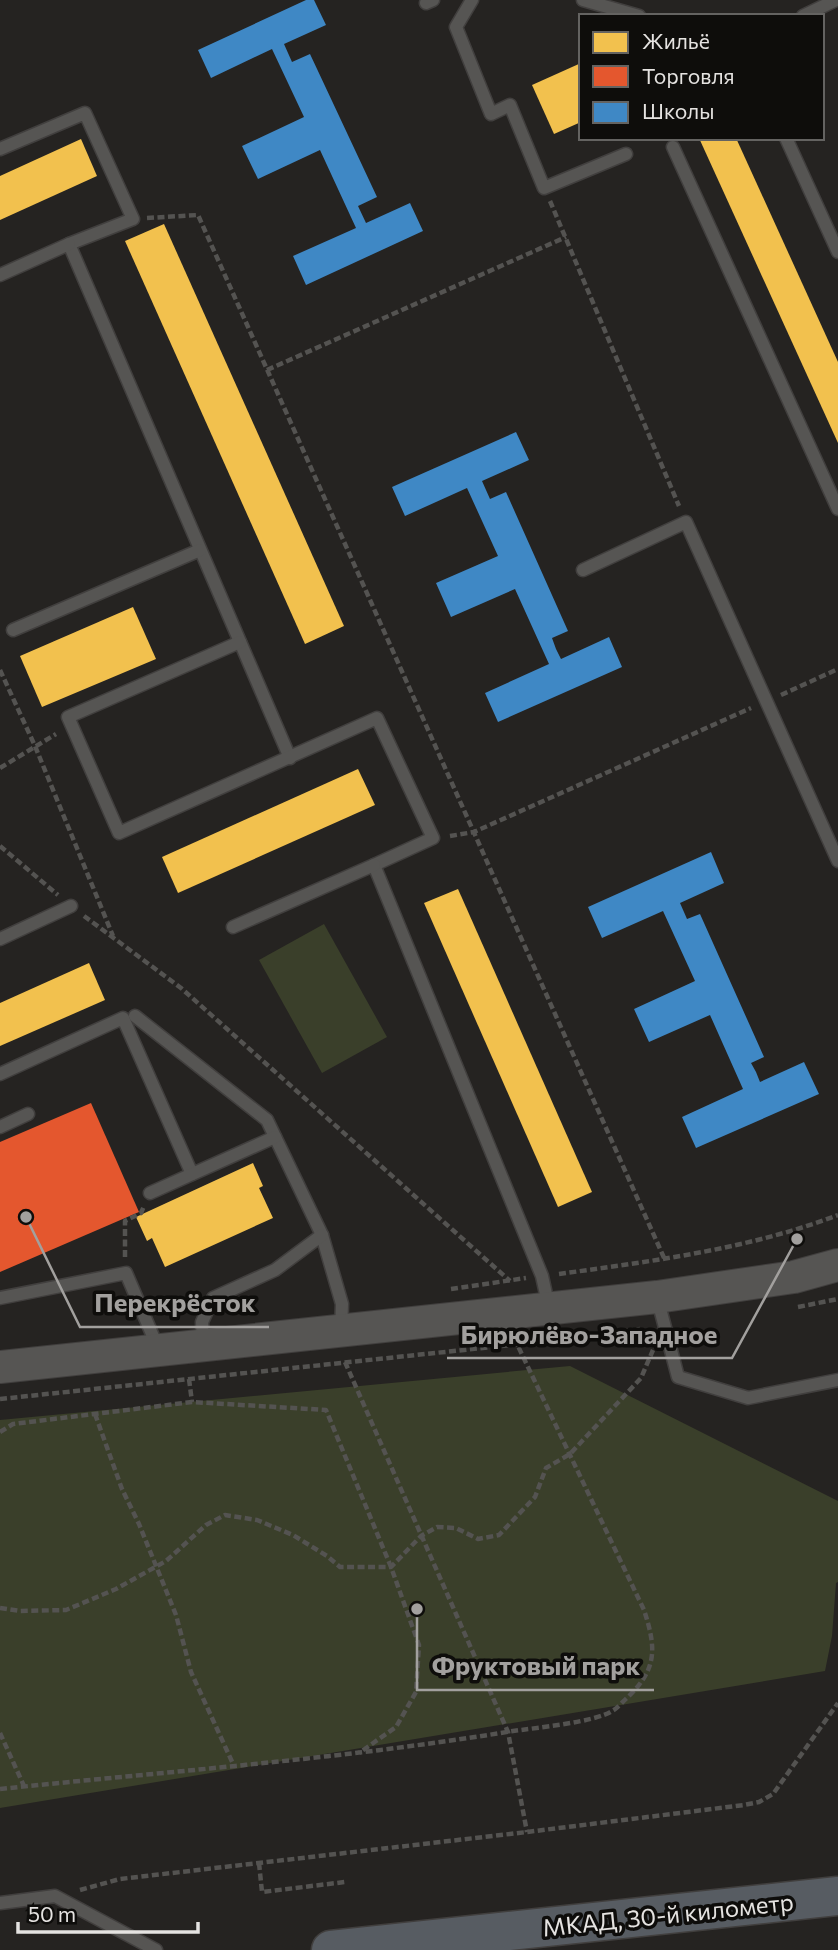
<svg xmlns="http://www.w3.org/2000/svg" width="838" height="1950" viewBox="0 0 838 1950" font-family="Commissioner,sans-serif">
  <rect width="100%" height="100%" fill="#252321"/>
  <g fill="#3a3f2a">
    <path d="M 324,924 L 387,1037 L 322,1073 L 259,960 Z"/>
    <path d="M 570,1366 L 838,1501 L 838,1582 L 836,1583 L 832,1636 L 825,1671 L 0,1808 L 0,1420 Z"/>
  </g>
  <g fill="#f2c14e">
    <path d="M 581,63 L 581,122 L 554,134 L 532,85 Z"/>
    <path d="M 699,138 L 736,138 L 767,206 L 838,362 L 838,443 Z"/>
    <path d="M 81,139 L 97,176 L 0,220 L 0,176 Z"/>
    <path d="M 164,224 L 344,626 L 305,644 L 125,241 Z"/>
    <path d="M 133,607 L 156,659 L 42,707 L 20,656 Z"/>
    <path d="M 358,769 L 375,805 L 178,893 L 162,857 Z"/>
    <path d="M 458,889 L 592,1192 L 558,1207 L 424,903 Z"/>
    <path d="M 89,963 L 105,1000 L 0,1046 L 0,1003 Z"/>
    <path d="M 253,1163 L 263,1186 L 259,1188 L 273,1218 L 165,1267 L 152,1238 L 147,1241 L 136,1217 Z"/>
  </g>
  <path fill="#e4572e" d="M 91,1103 L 139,1212 L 0,1272 L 0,1142 Z"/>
  <g fill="#3f88c5">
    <path d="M 306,0 L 314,0 L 326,25 L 284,44 L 292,62 L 310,54 L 377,197 L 358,206 L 366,223 L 410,203 L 423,231 L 306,285 L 293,256 L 356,228 L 320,150 L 258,179 L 242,146 L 304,117 L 272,49 L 211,78 L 198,50 Z"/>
    <path d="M 516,432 L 529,460 L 482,481 L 490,499 L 506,492 L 568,631 L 552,638 L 556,649 L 561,659 L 609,637 L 622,667 L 498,722 L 485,693 L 549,664 L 515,589 L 451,617 L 436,583 L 498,556 L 467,488 L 405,516 L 392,487 Z"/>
    <path d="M 711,852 L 724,883 L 680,903 L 687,919 L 700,914 L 764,1057 L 751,1063 L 756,1072 L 760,1082 L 804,1062 L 819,1094 L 696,1148 L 682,1117 L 743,1089 L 710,1015 L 649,1042 L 634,1009 L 695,981 L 663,911 L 602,938 L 588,907 Z"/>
  </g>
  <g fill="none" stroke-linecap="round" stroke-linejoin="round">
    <g stroke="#413f3e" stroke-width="15">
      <g id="service">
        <path d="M 472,0 L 456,27 L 491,114 L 510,105 L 544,188 L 626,154"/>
        <path d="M 583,0 L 639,16"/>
        <path d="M 426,3 L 433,0"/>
        <path d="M 803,16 L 836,0"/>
        <path d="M 786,138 L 838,252"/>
        <path d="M 673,147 L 838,509"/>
        <path d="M 0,149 L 85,113 L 133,219 L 69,244 L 290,758"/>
        <path d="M 0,275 L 69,244"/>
        <path d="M 583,570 L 686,522 L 838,861"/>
        <path d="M 13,630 L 200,550"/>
        <path d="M 240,642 L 68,717 L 119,833 L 377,718 L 433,838 L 374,865 L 542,1276 L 549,1308"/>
        <path d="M 233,927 L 374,865"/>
        <path d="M 0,939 L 71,906"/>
        <path d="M 135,1016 L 267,1120 L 322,1235 L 342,1304 L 341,1331"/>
        <path d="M 0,1074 L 123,1018 L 192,1174"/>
        <path d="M 0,1127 L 28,1114"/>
        <path d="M 150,1193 L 275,1137"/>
        <path d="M 657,1297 L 678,1377 L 748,1398 L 838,1380"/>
        <path d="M 0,1298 L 126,1273 L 158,1348"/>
        <path d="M 203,1345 L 202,1322 L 213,1298 L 275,1270 L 322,1235"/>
        <path d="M 0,1903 L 55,1896 L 156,1950"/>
      </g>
    </g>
    <g stroke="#413f3e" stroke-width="34">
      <path id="tertiary" d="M 0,1367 L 657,1297 L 794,1277 L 838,1265"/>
    </g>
    <g stroke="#413f3e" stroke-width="41">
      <path id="trunk" d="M 331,1950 L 838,1896"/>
    </g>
    <g stroke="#545351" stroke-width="4.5" stroke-dasharray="7 3.5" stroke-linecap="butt">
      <path d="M 550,201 L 679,506"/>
      <path d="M 147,218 L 198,215 L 665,1260"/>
      <path d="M 267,370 L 566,237"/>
      <path d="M 0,670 L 35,746 L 113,936"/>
      <path d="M 781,695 L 838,669"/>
      <path d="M 0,768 L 56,734"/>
      <path d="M 450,836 L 474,832 L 751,708"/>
      <path d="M 0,846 L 58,895"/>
      <path d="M 84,916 L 181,988 L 510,1281"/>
      <path d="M 125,1257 L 125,1221 L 141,1213 L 144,1206"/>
      <path d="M 559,1274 C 653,1261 749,1249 838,1215"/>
      <path d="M 451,1289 L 526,1278"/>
      <path d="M 798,1307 L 838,1299"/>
      <path d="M 345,1362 L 508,1732 L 527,1832"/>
      <path d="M 189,1379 L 192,1402"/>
      <path d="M 0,1399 L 558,1340 L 640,1329"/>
      <path d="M 95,1414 L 122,1489 L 139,1524 L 176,1615 L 191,1672 L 234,1766"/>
      <path d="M 0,1432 L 13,1424 L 192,1402 L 326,1410 L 391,1567 L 419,1645 L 416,1692 L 396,1727 L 359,1753"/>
      <path d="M 0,1608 L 20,1611 L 66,1610 L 116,1589 L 166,1561 L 206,1525 L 225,1515 L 257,1520 L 293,1535 L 327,1556 L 340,1567 L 391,1567 L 421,1536 L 437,1527 L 456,1528 L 478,1539 L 499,1535 L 535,1497 L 546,1468 L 570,1454 L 641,1378 L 653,1350"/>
      <path d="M 0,1733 L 24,1786"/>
      <path d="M 0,1789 C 171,1771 343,1759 513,1731 C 535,1728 596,1722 612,1711 C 618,1708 623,1701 628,1697 C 658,1668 656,1647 644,1610 L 517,1344"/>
      <path d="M 259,1863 L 262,1892 L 345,1882"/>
      <path d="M 80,1890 L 120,1879 L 527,1832 L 744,1805 L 759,1802 L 773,1794 L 838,1703"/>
    </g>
    <use href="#service" stroke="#565553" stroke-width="12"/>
    <use href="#tertiary" stroke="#565553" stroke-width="32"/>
    <use href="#trunk" stroke="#575c62" stroke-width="38"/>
  </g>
  <g text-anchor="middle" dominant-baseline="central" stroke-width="7" stroke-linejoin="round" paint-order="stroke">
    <g font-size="24" fill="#e5e3e1" stroke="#0e0d0b">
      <text transform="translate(668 1914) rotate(-6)">МКАД, 30-й километр</text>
    </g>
  </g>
  <path fill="none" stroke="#a2a09e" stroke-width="2.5" d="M26 1217L80 1327H269M797 1239L732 1358H447M417 1609L417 1690H654"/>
  <g fill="#a2a09e" stroke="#0e0d0b" stroke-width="2.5">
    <circle cx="26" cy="1217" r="7"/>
    <circle cx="797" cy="1239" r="7"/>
    <circle cx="417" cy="1609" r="7"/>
  </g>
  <g font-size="26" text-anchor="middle" font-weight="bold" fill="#a2a09e" stroke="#0e0d0b" stroke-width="7" stroke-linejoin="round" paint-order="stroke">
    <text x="175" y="1312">Перекрёсток</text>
    <text x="589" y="1344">Бирюлёво-Западное</text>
    <text x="536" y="1675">Фруктовый парк</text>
  </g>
  <rect x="579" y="14" width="245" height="126" fill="#0e0d0b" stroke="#646361" stroke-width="2"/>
  <rect x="593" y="32" width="35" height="21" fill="#f2c14e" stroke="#646361" stroke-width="2"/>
  <text x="642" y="49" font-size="21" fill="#e5e3e1">Жильё</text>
  <rect x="593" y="66" width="35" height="21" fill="#e4572e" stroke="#646361" stroke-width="2"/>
  <text x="642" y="84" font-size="21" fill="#e5e3e1">Торговля</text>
  <rect x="593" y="102" width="35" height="21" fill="#3f88c5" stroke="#646361" stroke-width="2"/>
  <text x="642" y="119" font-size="21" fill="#e5e3e1">Школы</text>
  <path d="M18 1922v10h180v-10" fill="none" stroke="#e5e3e1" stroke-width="3.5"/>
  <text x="28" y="1922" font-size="21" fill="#e5e3e1" stroke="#0e0d0b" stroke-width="5" paint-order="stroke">50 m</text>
</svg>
